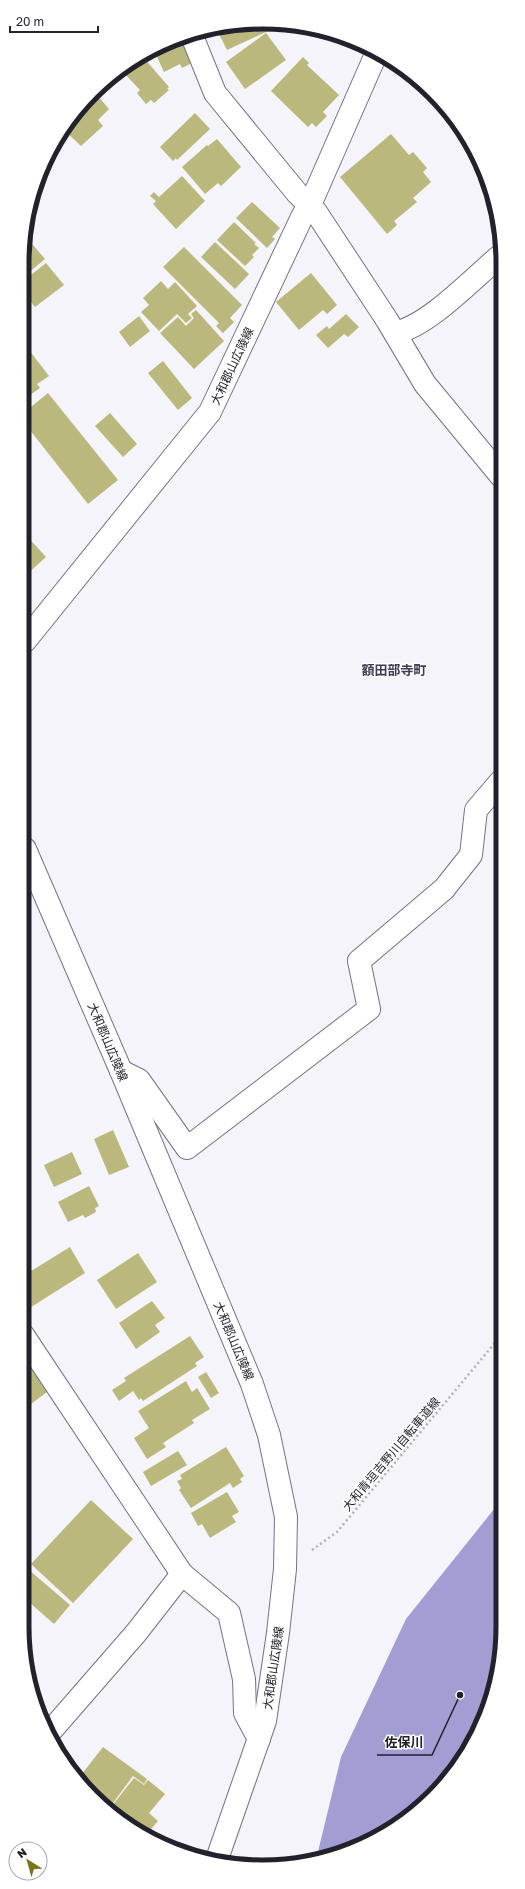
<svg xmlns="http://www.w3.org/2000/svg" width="525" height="1889" viewBox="0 0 525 1889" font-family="'Golos Text','Noto Sans JP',sans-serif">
  <rect width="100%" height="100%" fill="#f4f4fa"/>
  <path fill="#a29dd3" d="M 499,1503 L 498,1673 L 471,1747 L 409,1817 L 325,1859 L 316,1860 L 341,1757 L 406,1619 Z"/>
  <g fill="#bab87d">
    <path d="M 218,27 L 263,27 L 266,32 L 227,50 L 216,28 Z"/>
    <path d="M 266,33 L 286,60 L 245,89 L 226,62 Z"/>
    <path d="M 190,37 L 200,59 L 182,68 L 180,64 L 164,72 L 155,52 Z"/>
    <path d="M 143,57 L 169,87 L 167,89 L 169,90 L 154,103 L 151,100 L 146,104 L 137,93 L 140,90 L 124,73 Z"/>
    <path d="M 303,57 L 309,63 L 307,65 L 339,95 L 323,112 L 327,116 L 316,127 L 312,123 L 308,127 L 271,91 Z"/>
    <path d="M 97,95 L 109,109 L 98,120 L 103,126 L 81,146 L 63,129 Z"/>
    <path d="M 195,113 L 210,129 L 177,160 L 176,158 L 173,161 L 160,147 Z"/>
    <path d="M 391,134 L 409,155 L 413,152 L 427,168 L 423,172 L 431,182 L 413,198 L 417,202 L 394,221 L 397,225 L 387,234 L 340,177 Z"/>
    <path d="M 217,139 L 241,167 L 221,186 L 218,183 L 205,194 L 182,167 L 207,145 L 208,146 Z"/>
    <path d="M 182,176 L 205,201 L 176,229 L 153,204 L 156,201 L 150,196 L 154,192 L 159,197 Z"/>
    <path d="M 252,202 L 280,228 L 272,237 L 275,239 L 267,248 L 236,218 Z"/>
    <path d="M 234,222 L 256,243 L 254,244 L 259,248 L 252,255 L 254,257 L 245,266 L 217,240 Z"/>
    <path d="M 27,238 L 45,259 L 26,275 Z"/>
    <path d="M 215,242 L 249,274 L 235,289 L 201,257 Z"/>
    <path d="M 184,247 L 242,305 L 230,318 L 234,322 L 223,333 L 216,326 L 219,323 L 163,267 Z"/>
    <path d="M 46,263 L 64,285 L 35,307 L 26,296 L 26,279 Z"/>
    <path d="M 311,273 L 337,305 L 327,314 L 323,310 L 299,330 L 276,302 Z"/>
    <path d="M 161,281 L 168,289 L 175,282 L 197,306 L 188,314 L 192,318 L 186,323 L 177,314 L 159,331 L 141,312 L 149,305 L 143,298 Z"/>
    <path d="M 196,310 L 224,341 L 194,369 L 160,333 L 178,317 L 186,326 L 194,318 L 191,314 Z"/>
    <path d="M 346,314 L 359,327 L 348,337 L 344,334 L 328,348 L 316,335 L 327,326 L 329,329 Z"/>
    <path d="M 139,316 L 150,331 L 130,347 L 119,332 Z"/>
    <path d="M 26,346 L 49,376 L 37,384 L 40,388 L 26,398 Z"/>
    <path d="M 163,361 L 192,398 L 178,410 L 148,373 Z"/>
    <path d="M 48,393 L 118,480 L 88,504 L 26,425 L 26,411 Z"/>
    <path d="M 110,413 L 137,444 L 123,457 L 95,426 Z"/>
    <path d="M 26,535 L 46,557 L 25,576 Z"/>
    <path d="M 113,1130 L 129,1167 L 109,1175 L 94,1139 Z"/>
    <path d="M 72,1152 L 82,1174 L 54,1187 L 44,1165 Z"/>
    <path d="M 89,1186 L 99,1206 L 95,1208 L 96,1212 L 85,1218 L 83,1215 L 68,1222 L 58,1202 Z"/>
    <path d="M 70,1247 L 85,1273 L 28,1309 L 23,1301 L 23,1276 Z"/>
    <path d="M 138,1253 L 157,1282 L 116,1309 L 97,1280 Z"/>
    <path d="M 152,1301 L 165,1318 L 155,1325 L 160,1332 L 136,1349 L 119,1323 Z"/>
    <path d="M 190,1336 L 204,1357 L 195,1363 L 197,1366 L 143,1401 L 141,1398 L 139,1400 L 133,1391 L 119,1401 L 112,1390 L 126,1381 L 124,1378 Z"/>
    <path d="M 23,1357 L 47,1392 L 31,1404 L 23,1393 Z"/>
    <path d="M 206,1372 L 219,1393 L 211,1398 L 198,1377 Z"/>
    <path d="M 186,1381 L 192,1392 L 197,1388 L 210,1409 L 192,1420 L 194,1423 L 163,1443 L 166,1447 L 147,1459 L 134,1438 L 149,1428 L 138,1411 Z"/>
    <path d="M 226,1447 L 244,1476 L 240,1479 L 242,1482 L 233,1488 L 230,1483 L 191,1508 L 179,1490 L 181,1488 L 177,1481 L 182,1479 L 180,1475 Z"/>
    <path d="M 178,1451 L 187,1465 L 151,1486 L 143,1472 Z"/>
    <path d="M 227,1492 L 239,1512 L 232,1516 L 236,1522 L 210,1538 L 202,1524 L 198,1526 L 191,1513 Z"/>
    <path d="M 91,1500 L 133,1539 L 73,1603 L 31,1564 Z"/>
    <path d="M 22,1564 L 70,1605 L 54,1624 L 22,1596 Z"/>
    <path d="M 103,1747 L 147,1779 L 144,1784 L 133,1776 L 110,1807 L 82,1785 L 78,1779 Z"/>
    <path d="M 134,1778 L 144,1785 L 148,1780 L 165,1794 L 149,1813 L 158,1821 L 146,1835 L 111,1807 Z"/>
  </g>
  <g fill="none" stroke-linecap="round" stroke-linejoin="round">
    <g stroke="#74728c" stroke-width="24">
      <g id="minor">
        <path d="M 192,36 L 215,93 L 297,193 L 316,212 L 387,320 L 425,384 L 501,476"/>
        <path d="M 395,333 C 430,325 473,278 501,255"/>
        <path d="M 121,1071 L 139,1080 L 187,1148 L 369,1009 L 359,961 L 444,889 L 471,855 L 476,810 L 500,782"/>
        <path d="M 23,1335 L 182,1574 L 229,1613 L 244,1679 L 245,1713 L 259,1739"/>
      </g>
    </g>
    <g stroke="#74728c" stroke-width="24">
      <path id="tertiary" d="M 49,1733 L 136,1633 L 182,1574"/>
    </g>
    <g stroke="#74728c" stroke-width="24">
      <g id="secondary">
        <path d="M 25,641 L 210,412 L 302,217 L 313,198 L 377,52"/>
        <path d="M 25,849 L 121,1071 L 252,1384 L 269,1435 L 286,1517 L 285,1569 L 278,1633 L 265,1721 L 217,1859"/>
      </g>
    </g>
    <path stroke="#b2b2ba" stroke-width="2.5" stroke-dasharray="2 3" stroke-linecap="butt" d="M 312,1550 L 337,1532 L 499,1338"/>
    <use href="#minor" stroke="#fff" stroke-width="22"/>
    <use href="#tertiary" stroke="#fff" stroke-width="22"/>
    <use href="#secondary" stroke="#fff" stroke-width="22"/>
  </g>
  <g text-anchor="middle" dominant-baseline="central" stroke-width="3" stroke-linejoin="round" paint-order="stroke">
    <g font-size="12" fill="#22212c" stroke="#fff">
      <text transform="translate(232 366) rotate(-65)">大和郡山広陵線</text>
      <text transform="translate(108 1042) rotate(67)">大和郡山広陵線</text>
      <text transform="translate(234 1341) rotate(67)">大和郡山広陵線</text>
      <text transform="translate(391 1454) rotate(-50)">大和青垣吉野川自転車道線</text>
      <text transform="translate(273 1668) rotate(-82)">大和郡山広陵線</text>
    </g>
    <g font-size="13" font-weight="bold" fill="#3f3d55" stroke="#fff">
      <text x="394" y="670">額田部寺町</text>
    </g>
  </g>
  <path d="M0 0H525V1889H0ZM262 29H263A233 233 0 0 1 496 262V1627A233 233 0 0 1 263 1860H262A233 233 0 0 1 29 1627V262A233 233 0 0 1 262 29Z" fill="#fff" fill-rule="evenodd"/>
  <path fill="none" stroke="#22212c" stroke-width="5" d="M262 29H263A233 233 0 0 1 496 262V1627A233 233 0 0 1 263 1860H262A233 233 0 0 1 29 1627V262A233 233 0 0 1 262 29Z"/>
  <path fill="none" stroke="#22212c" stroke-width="1.5" d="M460 1695L432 1755H377"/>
  <circle fill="#22212c" stroke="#fff" stroke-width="1.5" cx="460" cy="1695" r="4"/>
  <g font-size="13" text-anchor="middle" font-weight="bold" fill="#22212c" stroke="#fff" stroke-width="3" stroke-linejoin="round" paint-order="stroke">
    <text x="404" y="1747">佐保川</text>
  </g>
  <g transform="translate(28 1861) rotate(323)"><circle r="19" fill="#ffffff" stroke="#a7a6ab"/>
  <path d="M0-3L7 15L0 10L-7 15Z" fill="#7a7519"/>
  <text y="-6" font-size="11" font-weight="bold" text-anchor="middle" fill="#22212c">N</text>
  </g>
  <path d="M10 26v6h88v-6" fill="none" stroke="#22212c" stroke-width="2"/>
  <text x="16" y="26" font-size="12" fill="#22212c" stroke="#ffffff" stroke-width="3" paint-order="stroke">20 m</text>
</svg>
